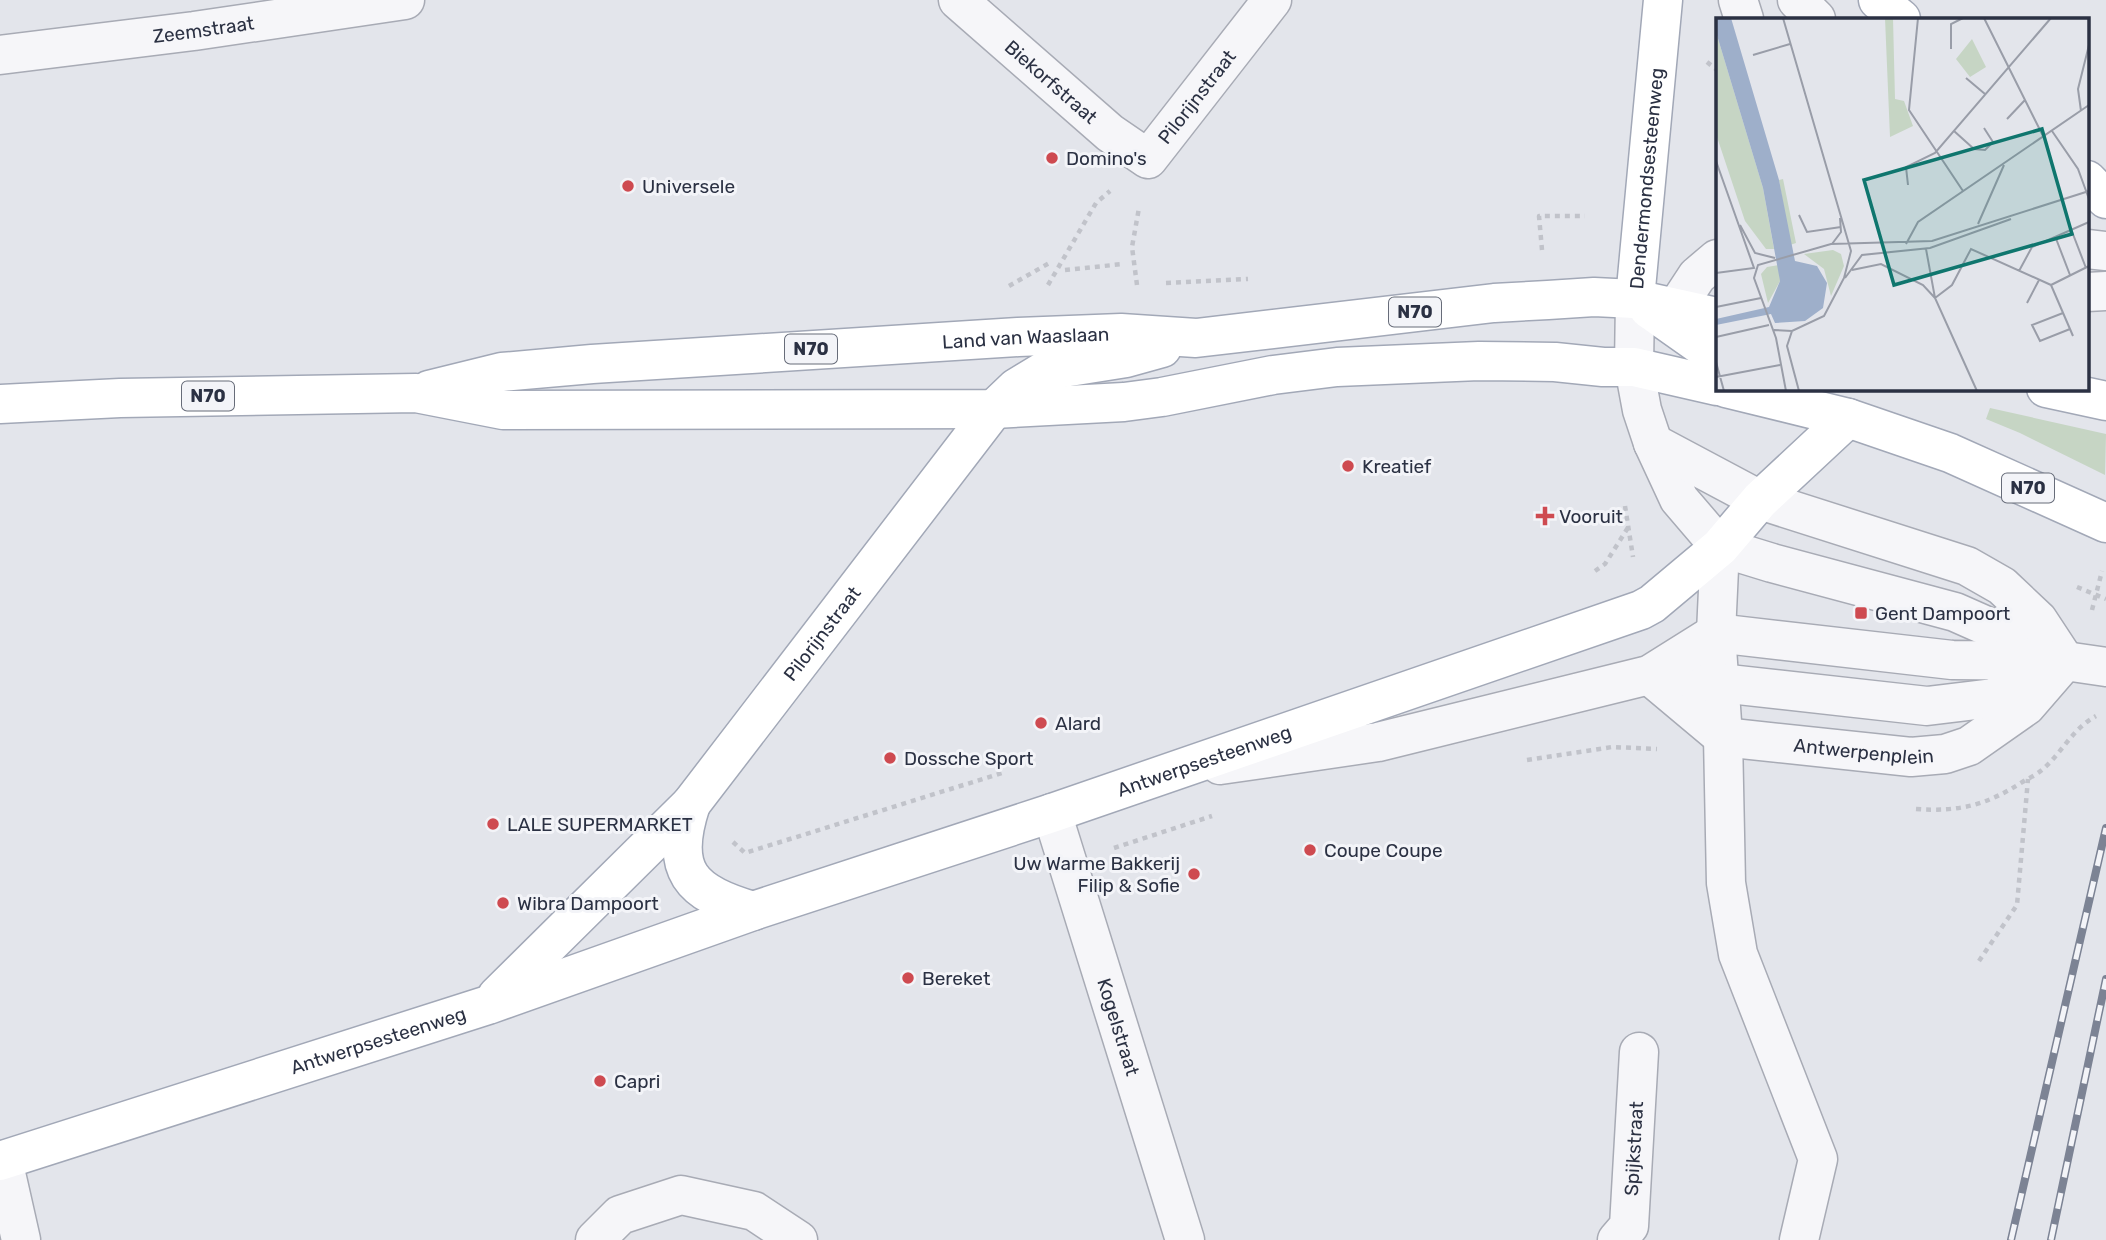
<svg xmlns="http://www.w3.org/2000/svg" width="2106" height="1240" viewBox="0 0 2106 1240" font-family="Rubik,sans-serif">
  <rect width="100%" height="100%" fill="#e3e5eb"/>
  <path fill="#c6d5c4" d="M 1990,408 L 2106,434 L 2105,475 L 2020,433 L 1986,419 Z"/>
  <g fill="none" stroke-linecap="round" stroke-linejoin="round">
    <g stroke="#a8abb5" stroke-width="41">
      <g id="minor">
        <path id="s1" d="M 958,0 L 1110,133 L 1148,159 L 1272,0"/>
        <path d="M 1738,0 L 1744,19"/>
        <path d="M 1797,0 L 1816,19"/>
        <path id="s2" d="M 0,55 L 194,31 L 405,0"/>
        <path d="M 2087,249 L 2106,251"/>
        <path d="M 2087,292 L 2106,291"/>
        <path d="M 1635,299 L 1634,367 L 1642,410 L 1653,443 L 1679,499 L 1720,547 L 1772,563 L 1955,612 L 2052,655"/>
        <path d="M 1676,308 L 1697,276 L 1717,259"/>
        <path d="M 1653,443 L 1760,500 L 1967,566 L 2002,586 L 2038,620 L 2065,661"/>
        <path d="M 1720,547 L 1716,633 L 1723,737 L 1726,883 L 1738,954 L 1818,1159 L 1799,1240"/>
        <path id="s3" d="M 1649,675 L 1723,737 L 1911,757 L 1945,754 L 1969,746 L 2026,706 L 2065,661"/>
        <path d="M 1693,680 L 1927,706 L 1993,698 L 2035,677"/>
        <path d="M 1220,765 L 1378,742 L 1649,675 L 1716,633 L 1952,660 L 2065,661 L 2106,667"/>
        <path id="s4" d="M 1052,813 L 1185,1240"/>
        <path d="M 3,1160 L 21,1240"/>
        <path d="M 595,1240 L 620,1215 L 681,1195 L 754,1211 L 798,1240"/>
        <path id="s5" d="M 1617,1240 L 1629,1226 L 1639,1052"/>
      </g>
    </g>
    <g stroke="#a2a8b7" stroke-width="41">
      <g id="major">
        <path d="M 1878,0 L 1901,19"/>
        <path d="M 2087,180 L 2106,199"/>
        <path id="s6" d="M 1635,299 L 1663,0"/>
        <path d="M 1649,309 L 1717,357"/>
        <path d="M 1726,388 L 1848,418 L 1950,453 L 2106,523"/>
        <path d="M 2046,388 L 2106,401"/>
        <path id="s7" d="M 429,390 L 502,372 L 592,364 L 1018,337 L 1121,333 L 1196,338 L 1494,303 L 1548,300 L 1594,297 L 1635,299 L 1717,317"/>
        <path d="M 0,404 L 120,398 L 416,393 L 503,410 L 994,409 L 1124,402 L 1162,397 L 1273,375 L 1337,367 L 1479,361 L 1555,362 L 1603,367 L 1634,367 L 1717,386"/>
        <path d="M 691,804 C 669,871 690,893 753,911"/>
        <path id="s8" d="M 497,996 L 691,804 L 994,409 L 1016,388 L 1044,371 L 1126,358 L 1162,348"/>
        <path id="s9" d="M 0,1161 L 488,1005 L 753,911 L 1052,813 L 1641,610 L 1652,604 L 1720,547 L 1760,500 L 1848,418"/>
      </g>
    </g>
    <g stroke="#c1c3ca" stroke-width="4.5" stroke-dasharray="5 5" stroke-linecap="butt">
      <path d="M 1707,62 L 1717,70"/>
      <path d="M 1542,250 L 1539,216 L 1585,216"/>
      <path d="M 1065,270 L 1123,264"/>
      <path d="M 1166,283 L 1248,279"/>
      <path d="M 1048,285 L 1096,203 L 1110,191"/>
      <path d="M 1137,285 L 1132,247 L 1139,208"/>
      <path d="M 1009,286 L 1051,262"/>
      <path d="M 1625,506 L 1633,557"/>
      <path d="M 1595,571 L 1605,564 L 1629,526"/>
      <path d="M 2077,587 L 2106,599"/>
      <path d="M 2092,610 L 2102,571"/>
      <path d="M 1527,760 L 1612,747 L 1657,749"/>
      <path d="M 1916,809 C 1960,812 1987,805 2024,781 C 2030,778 2037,774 2042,770 C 2062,753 2072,729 2096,716"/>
      <path d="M 733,842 L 745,853 L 1002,773"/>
      <path d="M 1114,848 L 1212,816"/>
      <path d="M 1979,961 L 2017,905 L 2028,779"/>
    </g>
    <use href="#minor" stroke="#f6f6f9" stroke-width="38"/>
    <use href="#major" stroke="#fff" stroke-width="38"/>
    <g stroke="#7c8394" stroke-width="8">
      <g id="rail">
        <path d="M 2011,1240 L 2106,828"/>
        <path d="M 2051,1240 L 2106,979"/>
      </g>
    </g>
    <use href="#rail" stroke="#f3f4f8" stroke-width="5" stroke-dasharray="16" stroke-linecap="butt"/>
  </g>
  <g fill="#ce4a50" stroke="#f3f4f8" stroke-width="2.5">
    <circle cx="1052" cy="158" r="7"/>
    <circle cx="628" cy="186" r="7"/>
    <circle cx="1348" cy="466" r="7"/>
    <path d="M1541.5 505.5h7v7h7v7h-7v7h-7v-7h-7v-7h7z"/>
    <rect x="1854" y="606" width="14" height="14" rx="3.5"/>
    <circle cx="1041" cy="723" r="7"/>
    <circle cx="890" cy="758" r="7"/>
    <circle cx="493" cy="824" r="7"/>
    <circle cx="1310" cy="850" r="7"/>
    <circle cx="1194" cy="874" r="7"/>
    <circle cx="503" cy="903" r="7"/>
    <circle cx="908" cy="978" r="7"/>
    <circle cx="600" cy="1081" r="7"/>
  </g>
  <g text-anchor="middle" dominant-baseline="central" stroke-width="6" stroke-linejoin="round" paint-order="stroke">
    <g fill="#f3f4f8" stroke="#676c79" stroke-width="2">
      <rect x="1389" y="297.5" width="52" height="29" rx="5"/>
      <rect x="785" y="334.5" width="52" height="29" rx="5"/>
      <rect x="182" y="381.5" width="52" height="29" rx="5"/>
      <rect x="2002" y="473.5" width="52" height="29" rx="5"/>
    </g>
    <g font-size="18" font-weight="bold" fill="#2b3143">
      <text x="1415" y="312">N70</text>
      <text x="811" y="349">N70</text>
      <text x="208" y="396">N70</text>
      <text x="2028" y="488">N70</text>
    </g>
    <g font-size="19" fill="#2b3143" stroke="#f3f4f8">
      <text stroke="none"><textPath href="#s2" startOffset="205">Zeemstraat</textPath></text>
      <text stroke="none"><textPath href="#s1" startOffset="124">Biekorfstraat</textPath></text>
      <text stroke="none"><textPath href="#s1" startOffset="327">Pilorijnstraat</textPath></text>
      <text stroke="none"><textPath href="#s6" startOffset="121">Dendermondsesteenweg</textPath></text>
      <text stroke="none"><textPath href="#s7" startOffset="600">Land van Waaslaan</textPath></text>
      <text stroke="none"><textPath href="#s8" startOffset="488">Pilorijnstraat</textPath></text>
      <text stroke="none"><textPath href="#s3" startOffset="238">Antwerpenplein</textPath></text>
      <text stroke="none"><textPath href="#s9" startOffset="1269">Antwerpsesteenweg</textPath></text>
      <text stroke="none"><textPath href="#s4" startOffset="224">Kogelstraat</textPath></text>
      <text stroke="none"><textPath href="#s9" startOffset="397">Antwerpsesteenweg</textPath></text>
      <text stroke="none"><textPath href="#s5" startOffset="96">Spijkstraat</textPath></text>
    </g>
    <g font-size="19" fill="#2b3143" stroke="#f3f4f8" text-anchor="start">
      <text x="1066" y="158">Domino's</text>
      <text x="642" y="186">Universele</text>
      <text x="1362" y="466">Kreatief</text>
      <text x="1559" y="516">Vooruit</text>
      <text x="1875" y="613">Gent Dampoort</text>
      <text x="1055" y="723">Alard</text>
      <text x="904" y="758">Dossche Sport</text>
      <text x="507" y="824">LALE SUPERMARKET</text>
      <text x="1324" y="850">Coupe Coupe</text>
      <text x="1180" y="863" text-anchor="end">Uw Warme Bakkerij<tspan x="1180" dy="22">Filip &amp; Sofie</tspan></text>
      <text x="517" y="903">Wibra Dampoort</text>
      <text x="922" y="978">Bereket</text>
      <text x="614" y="1081">Capri</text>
    </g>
  </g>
  <g transform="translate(1716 18)">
    <rect width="373" height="373" fill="#e3e5eb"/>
    <path d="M 169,0 L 177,0 L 179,81 L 188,83 L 197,108 L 174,119 ZM 0,14 L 47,170 L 58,231 L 50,231 L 29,203 L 0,116 ZM 256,21 L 270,49 L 254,59 L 240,41 ZM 67,161 L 80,225 L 74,227 L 63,162 ZM 117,232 L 125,236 L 128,248 L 115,278 L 108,251 L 88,236 ZM 63,247 L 64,263 L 52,285 L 45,256 L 51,249 Z" fill="#c6d5c4"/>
    <path d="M 0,0 L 15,0 L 63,162 L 79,243 L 101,248 L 111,265 L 107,290 L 89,303 L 59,305 L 55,296 L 0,307 L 0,301 L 53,289 L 64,263 L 47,170 L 0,14 Z" fill="#9eafca"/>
    <path fill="none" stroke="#999da8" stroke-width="2" d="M 202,0 L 193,92 L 247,173M 268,0 L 327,118M 235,31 L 235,6 L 247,0M 37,37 L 74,26M 250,60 L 269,76M 365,93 L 362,71 L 373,27M 291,101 L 309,82M 238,113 L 258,131 L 269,132 L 277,124 L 268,110M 336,113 L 362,151 L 373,181M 0,143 L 38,250 L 0,255M 192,167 L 190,149 L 219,135 L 335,0M 83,197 L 91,214 L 125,209M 262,206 L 288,147M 24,207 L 39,235 L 59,240M 355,211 L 370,250M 339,218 L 354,257M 116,226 L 125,214 L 124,200M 190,226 L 202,204 L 373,87M 210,231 L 219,280 L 261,373M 136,252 L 165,246 L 207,267 L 219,280M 303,253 L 316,229 L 373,204M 129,260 L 146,237 L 214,230 L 295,201M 335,267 L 357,318M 335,267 L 373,248M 219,280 L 236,267 L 255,231 L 335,267M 311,285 L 323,262M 0,289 L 45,280M 347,295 L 316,307 L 324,323 L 354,311M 58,312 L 76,313 L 108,298 L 128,260 L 135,233 L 67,0M 76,313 L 71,328 L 83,373M 0,319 L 53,307M 0,344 L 8,373M 0,359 L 64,347M 70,373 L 60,320 L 38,260 L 42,247 L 115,226 L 216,223 L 373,173"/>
    <path fill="#0f766e" fill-opacity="0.15" stroke="#0f766e" stroke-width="3.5" d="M 326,111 L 356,216 L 178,267 L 148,162 Z"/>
    <rect width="373" height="373" fill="none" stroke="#2b3143" stroke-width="3.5"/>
  </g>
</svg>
